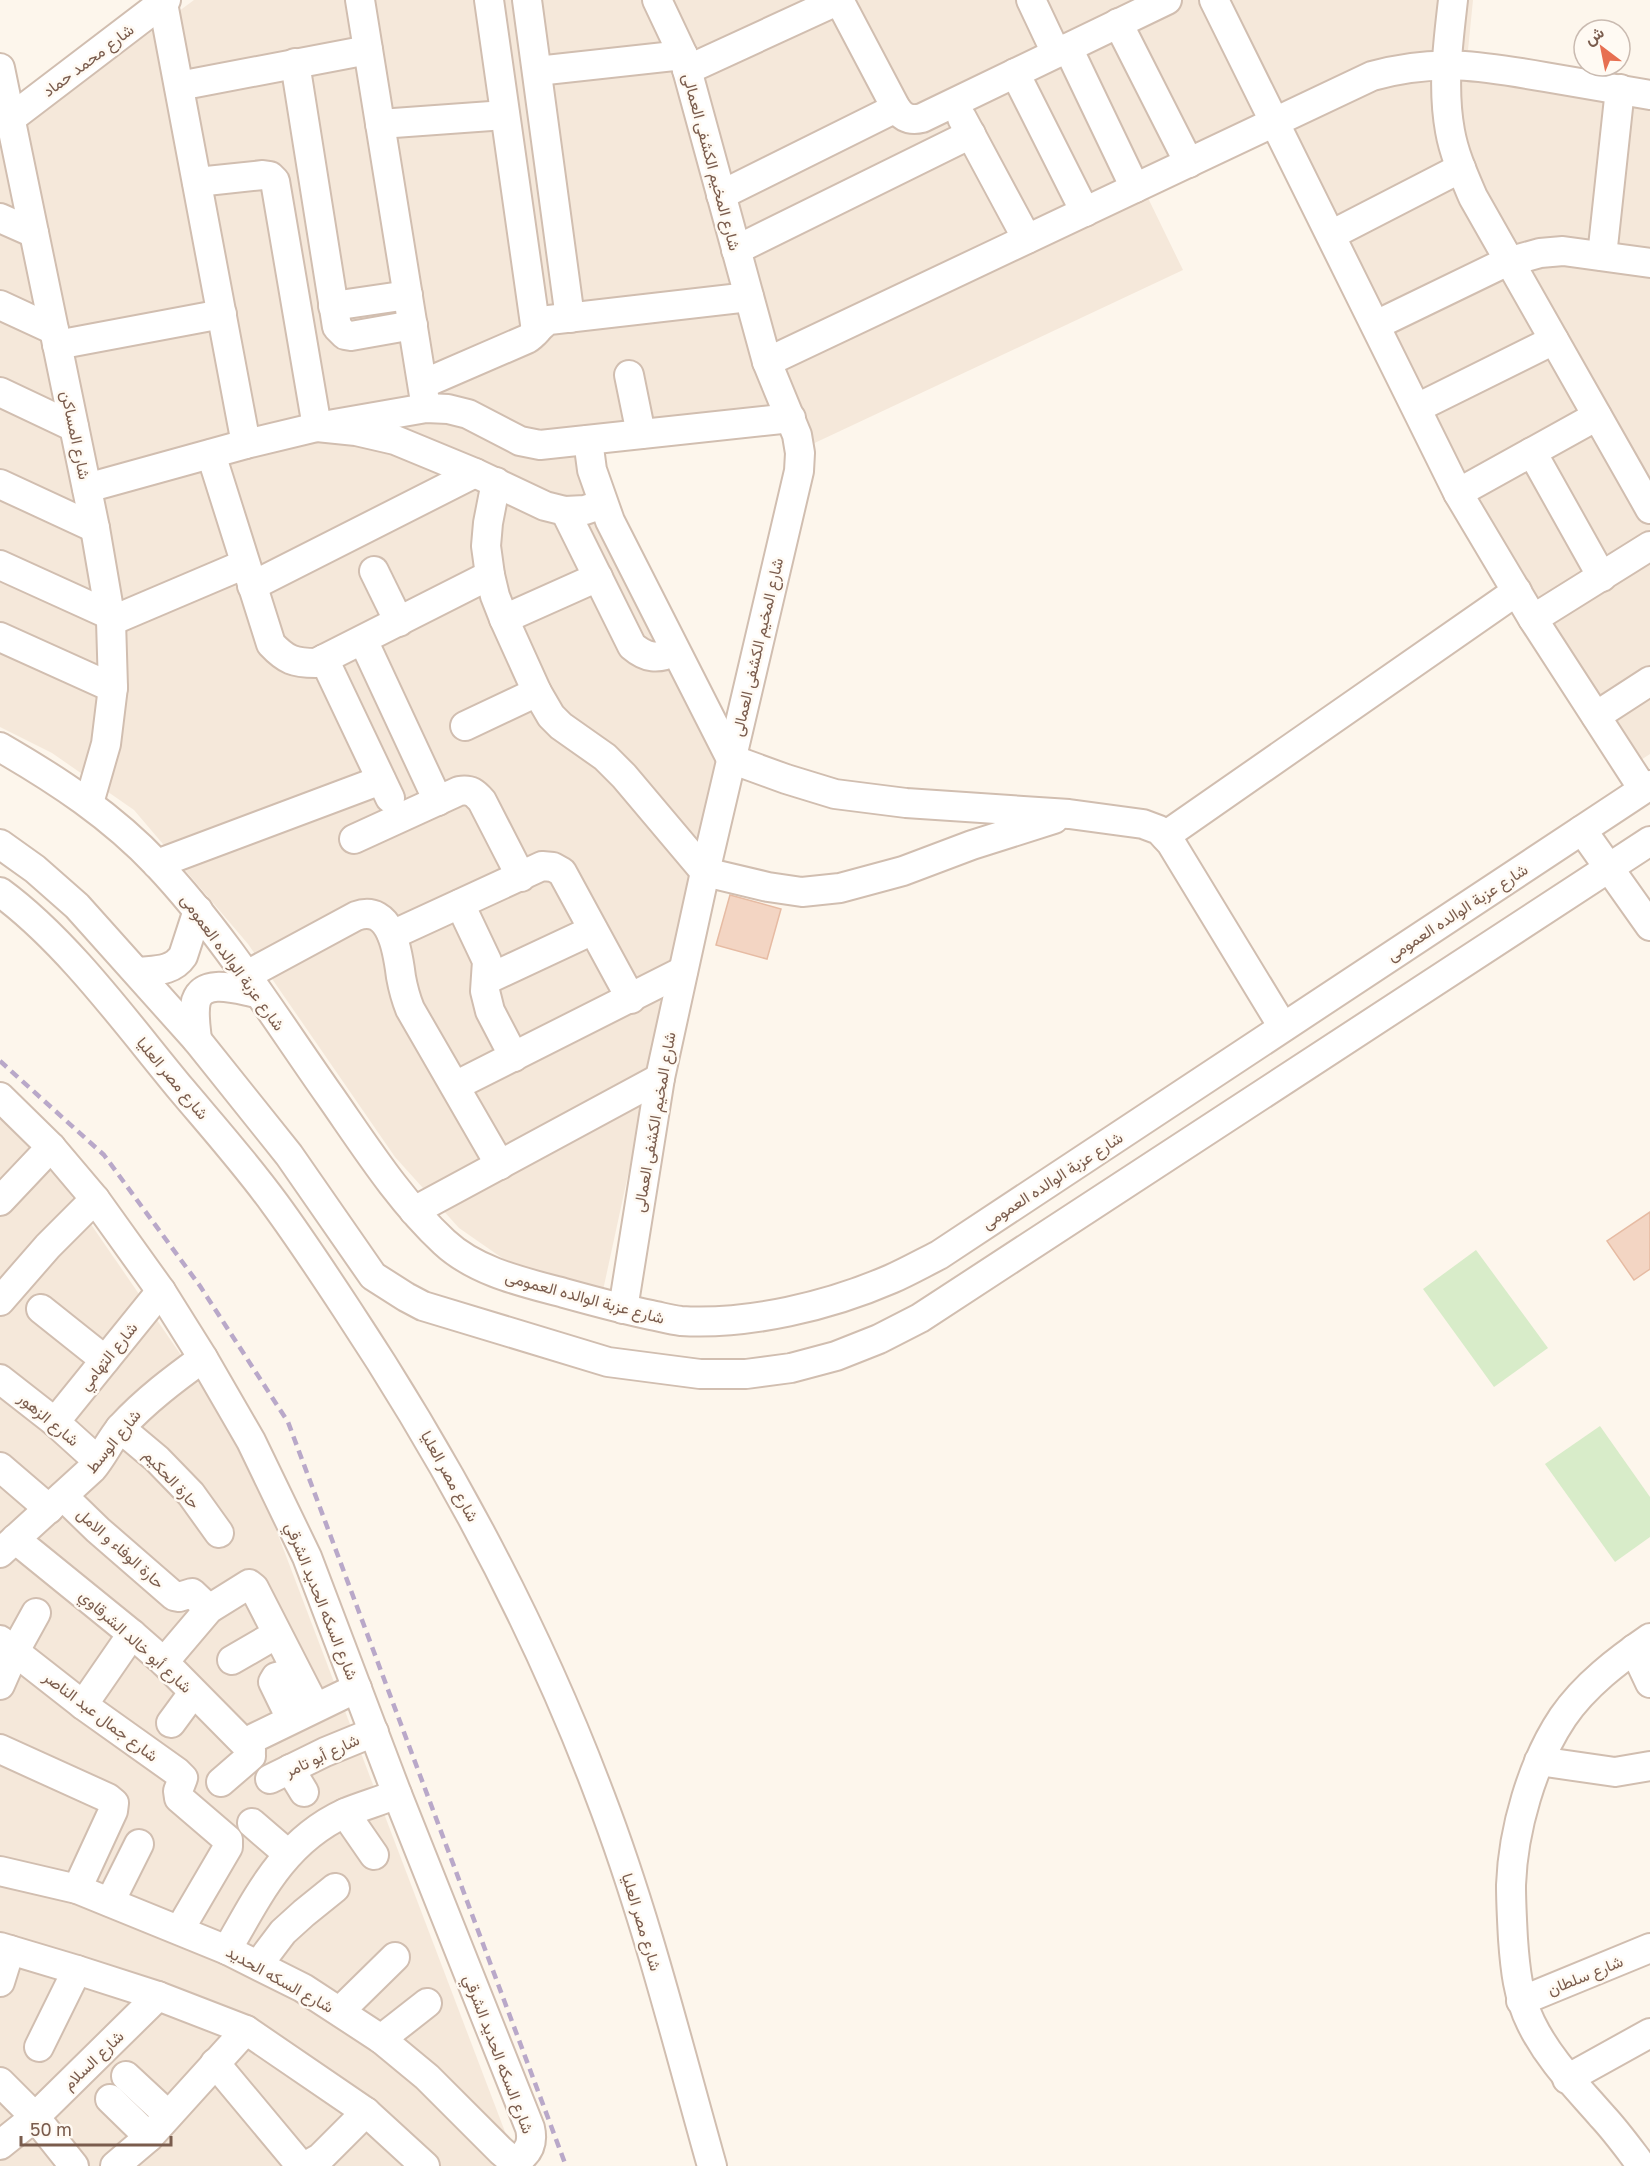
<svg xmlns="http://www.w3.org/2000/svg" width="1650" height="2166" viewBox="0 0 1650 2166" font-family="'Golos Text',Vazirmatn,sans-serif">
  <rect width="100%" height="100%" fill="#fdf6ec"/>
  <g fill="#f5e8da">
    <path d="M 194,0 L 1473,0 L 1468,50 L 1650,80 L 1650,754 L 1621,773 L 1273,138 L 1148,198 L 1183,270 L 789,455 L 784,429 L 599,433 L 601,474 L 724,731 L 602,1295 L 505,1260 L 459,1228 L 395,1157 L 248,944 L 134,810 L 52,753 L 0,727 L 0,127 L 30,121 Z"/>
    <path d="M 0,1103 L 15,1114 L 245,1448 L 518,2166 L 0,2166 Z"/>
  </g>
  <g fill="#d8ecc9">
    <path d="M 1476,1250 L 1548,1348 L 1494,1387 L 1423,1289 Z"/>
    <path d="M 1600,1426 L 1650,1497 L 1650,1537 L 1615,1562 L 1545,1464 Z"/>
  </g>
  <g fill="#f3d5c3" stroke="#e6bba3" stroke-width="1.5">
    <path d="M 730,895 L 781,909 L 767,959 L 716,945 Z"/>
    <path d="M 1650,1212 L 1650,1269 L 1634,1280 L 1607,1241 Z"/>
  </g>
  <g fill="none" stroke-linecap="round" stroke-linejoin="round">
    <g stroke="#d1beb0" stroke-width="32">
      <g id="minor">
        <path d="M 360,0 L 426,408"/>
        <path d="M 489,0 L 536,331"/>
        <path d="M 527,0 L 570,318"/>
        <path d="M 839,0 L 896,108 C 903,118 910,121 922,118 L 1167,0"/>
        <path d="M 1031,0 L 1056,53"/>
        <path d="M 1214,0 L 1458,493 L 1533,619 L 1643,789"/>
        <path d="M 1453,0 C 1448,44 1442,87 1450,131 C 1454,154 1464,176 1473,197 L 1650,509"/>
        <path d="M 163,3 L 246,444"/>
        <path d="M 1118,23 L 1189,163"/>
        <path d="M 1068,48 L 1135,188"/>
        <path d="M 295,63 L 337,327 L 345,335 L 351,336 L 413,325"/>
        <path d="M 0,68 L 95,528 L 111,621 L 113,687 L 106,744 L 89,803"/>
        <path d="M 687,70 L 839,0"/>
        <path d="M 537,71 L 683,55"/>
        <path d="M 1015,73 L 1085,212"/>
        <path d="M 179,86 L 368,50"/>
        <path d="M 962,118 L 1027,239"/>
        <path d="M 10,119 L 166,0"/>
        <path d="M 380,124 L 505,115"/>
        <path d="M 197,182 L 263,175 L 270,176 L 275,181 L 317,427 L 356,431 L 395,440 L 475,473 L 545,506 L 565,511 L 585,510 L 603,504"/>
        <path d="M 721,195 L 896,108"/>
        <path d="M 0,218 L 34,233"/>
        <path d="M 1331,235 L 1461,168"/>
        <path d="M 736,250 L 971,134"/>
        <path d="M 1602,256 L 1620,89"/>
        <path d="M 0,305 L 54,330"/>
        <path d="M 333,306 L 408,295"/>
        <path d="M 1376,325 L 1504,263 L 1540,253 L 1563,251 L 1650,263"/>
        <path d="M 57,345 L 222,314"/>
        <path d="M 767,362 L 1372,76 C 1435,58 1482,66 1545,77 C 1580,83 1615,89 1650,95"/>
        <path d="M 629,375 L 641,434"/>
        <path d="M 423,384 L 527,339 C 536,334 539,325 549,320 L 749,297"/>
        <path d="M 0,392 L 74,427"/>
        <path d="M 1417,408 L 1554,340"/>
        <path d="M 588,440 L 592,470 L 610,521 L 731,759 L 786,779 L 835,794 L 906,803 L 1069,814 L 1143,824 L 1159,830 L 1171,843 L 1283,1027"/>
        <path d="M 1532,452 L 1602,577"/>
        <path d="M 211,454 L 271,644 C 286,660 294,663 316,663 L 490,575"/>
        <path d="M 496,482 L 488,523 L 486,546 L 490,575 L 495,596 L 504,619 L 537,692 L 551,716 L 561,726 L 605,757 L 624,776 L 705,872 L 768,887 L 802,892 L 840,888 L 903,871 L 972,845 L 1054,819"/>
        <path d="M 0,484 L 95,528"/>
        <path d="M 87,488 L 246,444 L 317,427 L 426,408 L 448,409 L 468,414 L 520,441 L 540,445 L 791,418"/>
        <path d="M 1458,493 L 1597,416"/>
        <path d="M 565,511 L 632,646 C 646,658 658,660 675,651"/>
        <path d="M 0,565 L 110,615"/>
        <path d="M 374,571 L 399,622"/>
        <path d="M 252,586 L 475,473"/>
        <path d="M 504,619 L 598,577"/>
        <path d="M 1533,619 L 1650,546"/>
        <path d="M 111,621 L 245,564"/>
        <path d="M 0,637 L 113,688"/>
        <path d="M 363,640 L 438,801"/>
        <path d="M 324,659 L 390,798"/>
        <path d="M 1596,716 L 1650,681"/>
        <path d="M 465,726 L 537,692"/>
        <path d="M 0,747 C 57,780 112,816 158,865 C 223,934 275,1018 330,1096 C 365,1146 399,1200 444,1242 C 476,1272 523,1282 564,1293 C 593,1301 622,1309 651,1315 C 661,1317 671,1320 681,1321 C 749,1325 829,1306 891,1279 C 907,1272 923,1263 939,1255 L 1650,785"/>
        <path d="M 1582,830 L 1650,926"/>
        <path d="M 1165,836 L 1517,591"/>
        <path d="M 354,839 L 459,791 C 471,789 475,793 482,801 L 521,877"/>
        <path d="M 0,844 L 35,869 L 77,906 L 197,1040 L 289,1155 L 373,1276 L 406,1297 L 423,1306 L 608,1362 L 700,1374 L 746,1374 L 791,1368 L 836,1356 L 879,1339 L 920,1318 L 1650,841"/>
        <path d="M 157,864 L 381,780"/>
        <path d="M 0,892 C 68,942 127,1024 181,1089 C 213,1127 246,1164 275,1204 C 300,1238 323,1273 346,1308 C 448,1462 535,1623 600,1796 C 646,1916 677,2042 712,2166"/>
        <path d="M 460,904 L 487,961 L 485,991 L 490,1011 L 514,1057"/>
        <path d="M 392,935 L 542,866 L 553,867 L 562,872 L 631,999"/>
        <path d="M 138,972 C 155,970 172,972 183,956 L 198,910"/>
        <path d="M 245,976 L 356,916 C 392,903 398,954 401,977 C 403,988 406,999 410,1009 L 500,1165"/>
        <path d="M 486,980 L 593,930"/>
        <path d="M 197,1040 C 196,1029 193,1013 196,1001 C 204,977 239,990 257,993"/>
        <path d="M 455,1086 L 683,971"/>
        <path d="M 0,1097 L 51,1147 L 95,1199 L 161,1291 L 203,1358 L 251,1441 L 307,1557 L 397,1794 L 530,2128 C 533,2141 530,2151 519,2159"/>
        <path d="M 0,1201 L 51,1147"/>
        <path d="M 414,1211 L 660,1078"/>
        <path d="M 0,1301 L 48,1246 L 95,1199"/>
        <path d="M 41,1309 L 105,1360"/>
        <path d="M 623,1309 L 660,1078 L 705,872 L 799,471 L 800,453 L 797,435 L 767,362 L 683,55 L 657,0"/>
        <path d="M 0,1379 L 55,1422 L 97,1460"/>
        <path d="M 55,1422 L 161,1291"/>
        <path d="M 120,1428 L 157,1459 L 191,1494 L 219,1533"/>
        <path d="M 0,1467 L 49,1509"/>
        <path d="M 63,1496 L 98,1530 L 174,1596 L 179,1597 L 192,1593 L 209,1609"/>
        <path d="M 15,1539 L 132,1634 L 164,1662 L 251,1750"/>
        <path d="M 0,1553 L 92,1469 C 103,1456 110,1440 121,1427 C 146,1400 174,1379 203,1358"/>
        <path d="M 0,1640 L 83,1705 L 177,1772 L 183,1778 L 178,1791 L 179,1798 L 228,1840 L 228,1847 L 180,1929"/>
        <path d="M 1634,1649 L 1650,1683"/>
        <path d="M 232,1660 L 277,1634"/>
        <path d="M 164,1662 L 209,1609 L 249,1584 L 254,1588 L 315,1707"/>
        <path d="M 0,1685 L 15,1651 L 36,1613"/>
        <path d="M 83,1705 L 132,1634"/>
        <path d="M 291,1719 L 273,1682 L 276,1677 L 296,1672"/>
        <path d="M 171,1723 L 193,1693"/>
        <path d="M 0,1749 L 108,1798 L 114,1803 L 113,1811 L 77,1889"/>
        <path d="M 1539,1761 L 1615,1772 L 1650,1766"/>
        <path d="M 290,1769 L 304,1792"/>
        <path d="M 270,1779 L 325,1752 L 374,1732"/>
        <path d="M 221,1782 L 251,1756 L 250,1744 L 254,1738 L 357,1688"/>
        <path d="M 345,1813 L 374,1855"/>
        <path d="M 252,1823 L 288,1854"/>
        <path d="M 0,1871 L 77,1889 L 227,1950 L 303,1988 L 381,2039 L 427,2077 L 501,2151 L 508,2157 L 519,2159"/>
        <path d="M 110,1902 L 139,1844"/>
        <path d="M 0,1947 L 77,1970 L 158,1996 L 246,2030 L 366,2112 L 425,2166"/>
        <path d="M 227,1950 C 259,1894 284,1841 345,1813 C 362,1806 380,1801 397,1794"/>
        <path d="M 258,1965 L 283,1932 L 304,1913 L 335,1888"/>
        <path d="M 0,1982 L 10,1950"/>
        <path d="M 1521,2001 L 1650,1948"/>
        <path d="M 340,2011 L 395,1957"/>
        <path d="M 381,2039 L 427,2003"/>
        <path d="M 39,2047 L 77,1970"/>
        <path d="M 215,2063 L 301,2166"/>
        <path d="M 126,2076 L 168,2115"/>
        <path d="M 1567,2079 L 1650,2033"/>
        <path d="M 0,2082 L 35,2117 L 74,2166"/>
        <path d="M 110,2099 L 149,2137"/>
        <path d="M 0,2145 L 35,2117 L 158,1996"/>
        <path d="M 115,2166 L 149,2137 L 246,2030"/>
        <path d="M 306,2166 L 320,2158 L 366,2112"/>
        <path d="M 1642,2166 C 1629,2149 1617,2132 1602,2116 C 1576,2086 1549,2060 1531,2023 C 1518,1997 1515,1968 1513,1939 C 1512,1921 1511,1903 1511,1885 C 1513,1830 1532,1763 1563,1717 C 1585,1685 1618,1660 1650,1638"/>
      </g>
    </g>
    <use href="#minor" stroke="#fff" stroke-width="28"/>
    <path stroke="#b9a8c9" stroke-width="4.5" stroke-dasharray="9 6" stroke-linecap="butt" d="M 0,1061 L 104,1155 L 200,1286 L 288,1422 L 566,2166"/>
  </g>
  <g text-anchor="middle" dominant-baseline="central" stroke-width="5" stroke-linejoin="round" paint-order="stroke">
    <g font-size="16" fill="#7a5c4d" stroke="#fffaf3">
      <text transform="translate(88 60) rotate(-37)">شارع محمد حماد</text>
      <text transform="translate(712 162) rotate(75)">شارع المخيم الكشفى العمالى</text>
      <text transform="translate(76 435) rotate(78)">شارع المساكن</text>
      <text transform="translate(757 647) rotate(-77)">شارع المخيم الكشفى العمالى</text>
      <text transform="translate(1457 912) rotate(-33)">شارع عزبة الوالده العمومى</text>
      <text transform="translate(233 962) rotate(54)">شارع عزبة الوالده العمومى</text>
      <text transform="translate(173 1078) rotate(50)">شارع مصر العليا</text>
      <text transform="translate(654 1122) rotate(-80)">شارع المخيم الكشفى العمالى</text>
      <text transform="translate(1052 1180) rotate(-33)">شارع عزبة الوالده العمومى</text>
      <text transform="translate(585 1297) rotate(15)">شارع عزبة الوالده العمومى</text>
      <text transform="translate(108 1356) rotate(-51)">شارع التهامي</text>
      <text transform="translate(49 1419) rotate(40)">شارع الزهور</text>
      <text transform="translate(113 1441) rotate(-51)">شارع الوسط</text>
      <text transform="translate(450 1476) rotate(61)">شارع مصر العليا</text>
      <text transform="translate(172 1479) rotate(47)">حارة الحكيم</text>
      <text transform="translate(121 1548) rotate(42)">حارة الوفاء و الامل</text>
      <text transform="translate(322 1601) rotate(68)">شارع السكه الحديد الشرقي</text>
      <text transform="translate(136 1641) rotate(42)">شارع أبو خالد الشرقاوي</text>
      <text transform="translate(101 1716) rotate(37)">شارع جمال عبد الناصر</text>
      <text transform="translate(322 1755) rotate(-25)">شارع أبو تامر</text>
      <text transform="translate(642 1922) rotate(73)">شارع مصر العليا</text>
      <text transform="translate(1585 1975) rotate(-22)">شارع سلطان</text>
      <text transform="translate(280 1979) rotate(29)">شارع السكه الحديد</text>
      <text transform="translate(499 2054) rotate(69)">شارع السكه الحديد الشرقي</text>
      <text transform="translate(93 2060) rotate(-44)">شارع السلام</text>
    </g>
  </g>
  <g transform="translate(1602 48) rotate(328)"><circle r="28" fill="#fffaf3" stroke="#cabbb1" stroke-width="1.5"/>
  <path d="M0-4.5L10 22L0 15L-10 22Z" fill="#e76f51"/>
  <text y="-9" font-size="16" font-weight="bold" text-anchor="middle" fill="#7a5c4d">ش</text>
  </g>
  <path d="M21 2136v9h150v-9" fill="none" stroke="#7a5c4d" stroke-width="3"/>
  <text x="30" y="2136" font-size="18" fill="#7a5c4d" stroke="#fffaf3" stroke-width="4.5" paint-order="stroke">50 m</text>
</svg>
